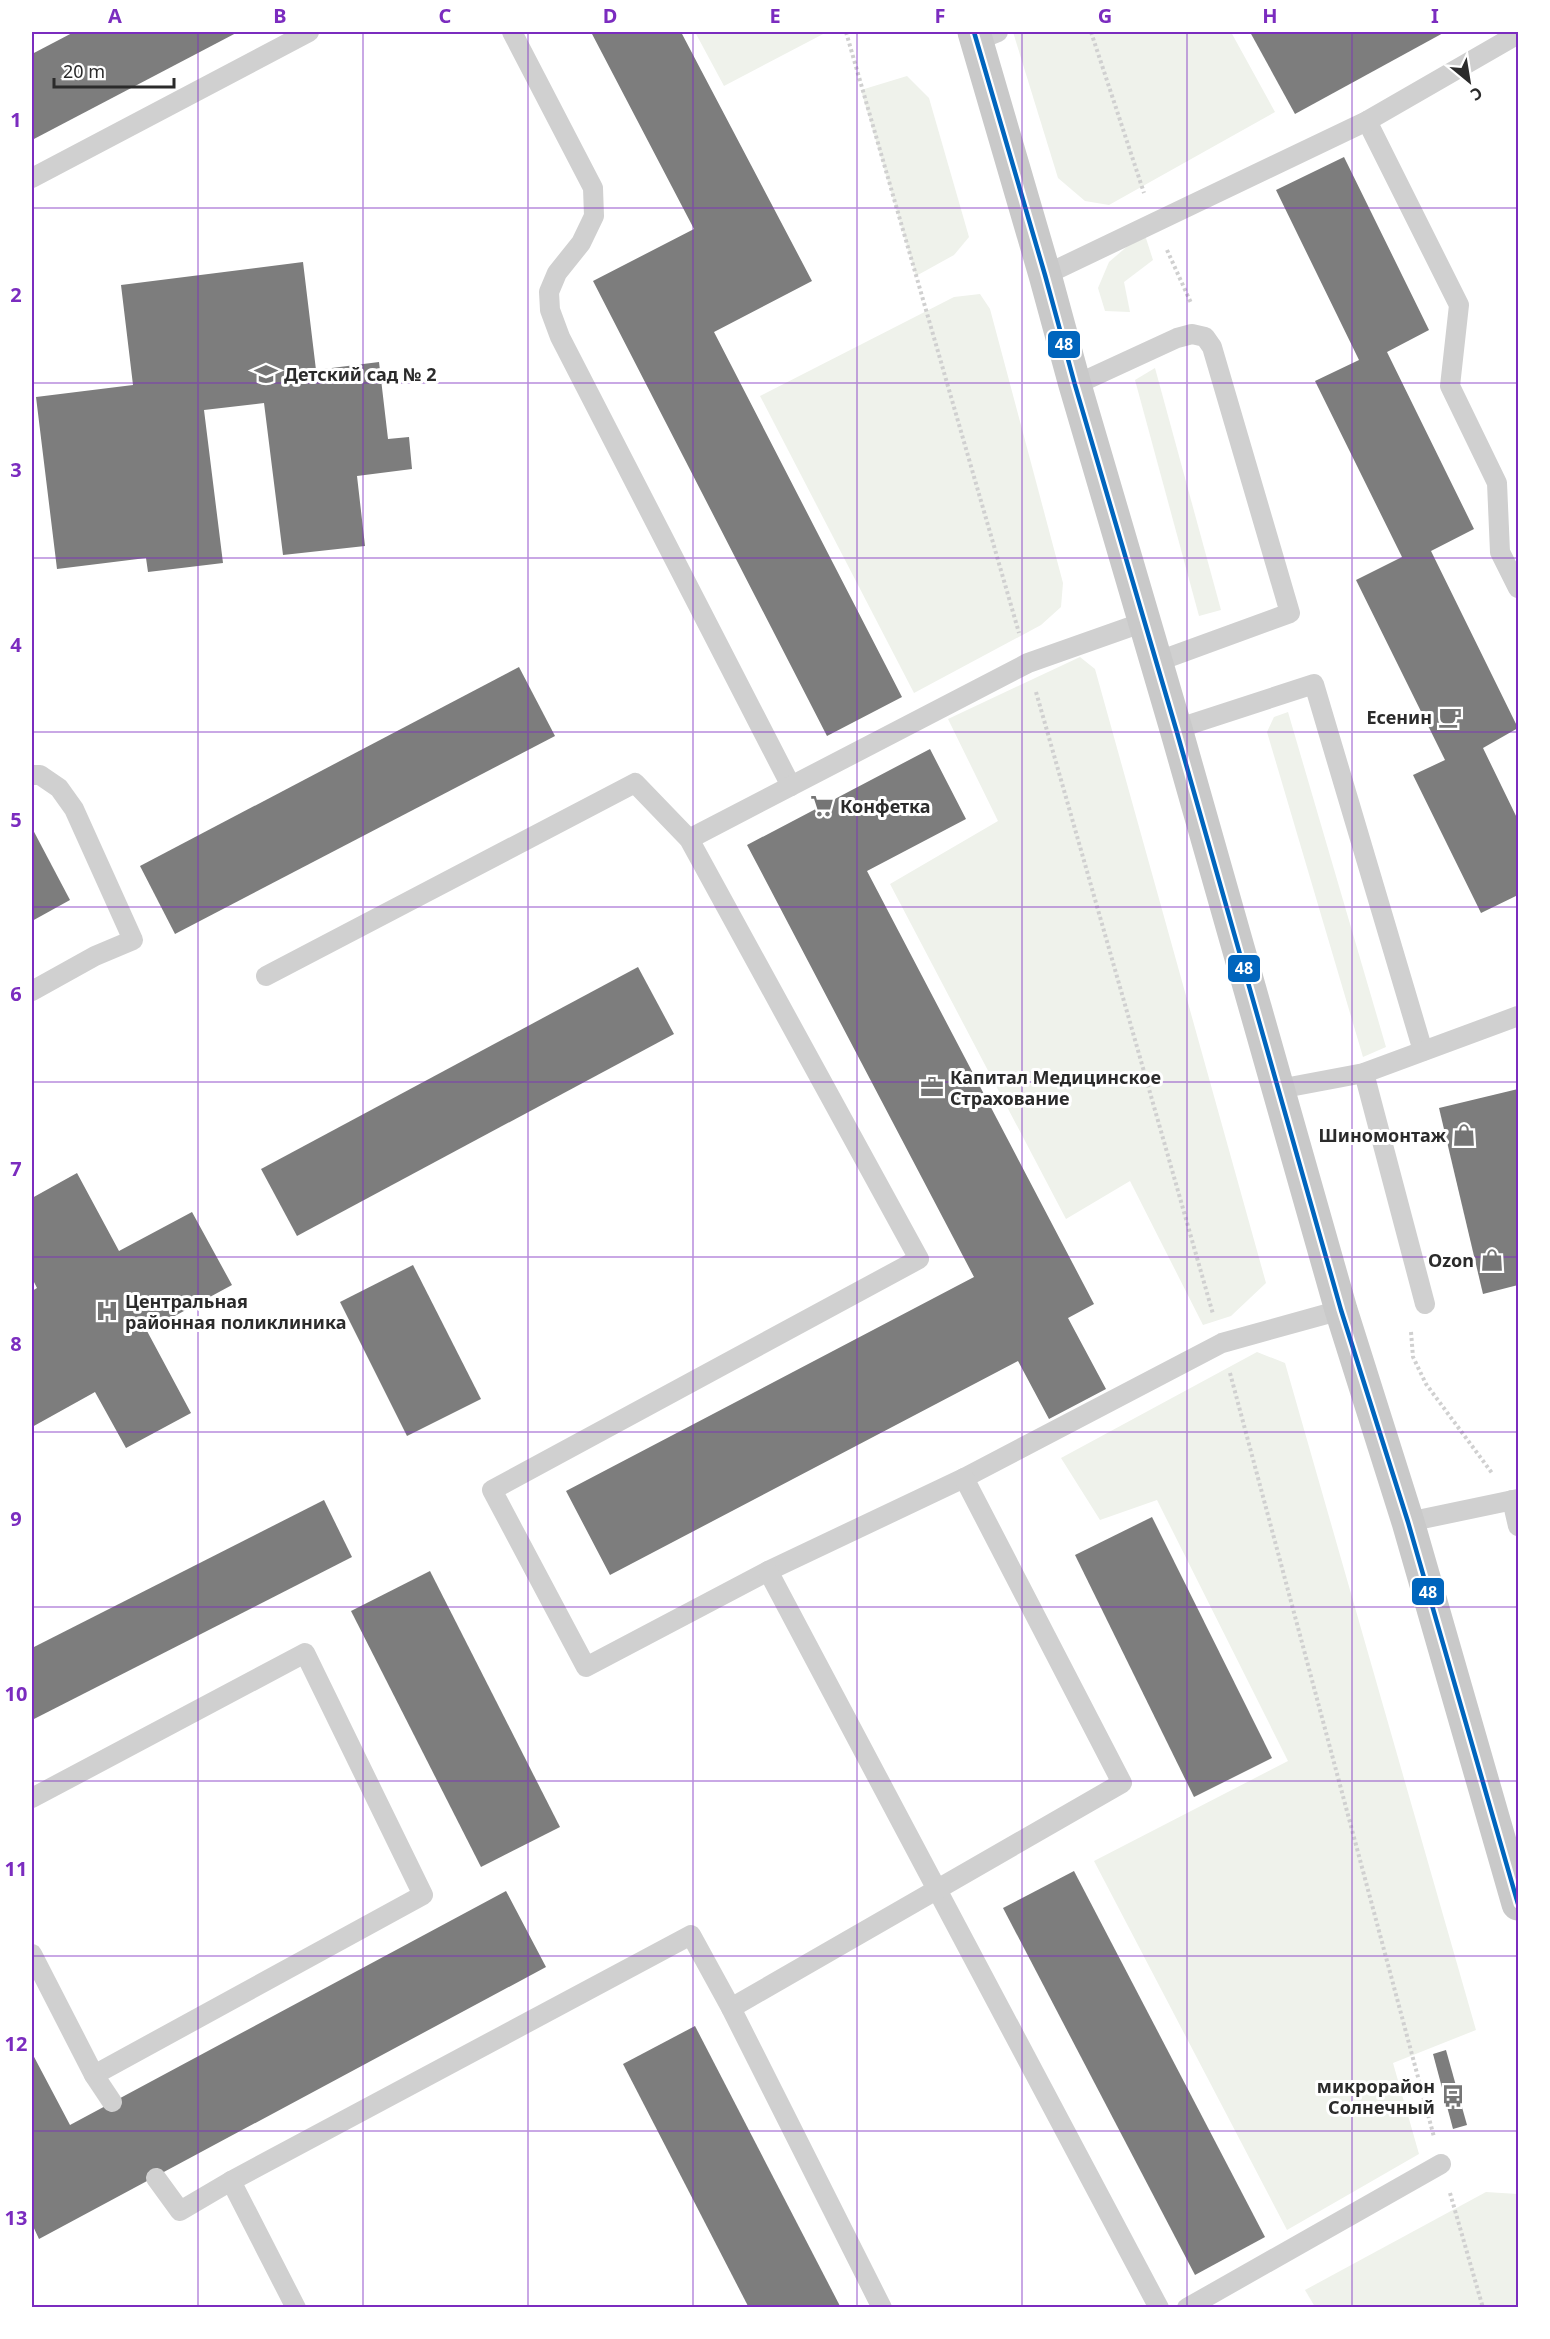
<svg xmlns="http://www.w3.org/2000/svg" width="1550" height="2339" viewBox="0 0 1550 2339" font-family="'Noto Sans',sans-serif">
  <rect width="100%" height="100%" fill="#fff"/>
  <g fill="#eff2eb">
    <path d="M 695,32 L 827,32 L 724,86 Z"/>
    <path d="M 1013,32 L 1231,32 L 1275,112 L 1109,205 L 1085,201 L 1058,178 Z"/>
    <path d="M 907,76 L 929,98 L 969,237 L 954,255 L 916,276 L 861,90 Z"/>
    <path d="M 1144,232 L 1153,260 L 1124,282 L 1130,312 L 1105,311 L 1098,288 L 1109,262 Z"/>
    <path d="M 980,294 L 990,309 L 1063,583 L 1061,607 L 1041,625 L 914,693 L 760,396 L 954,297 Z"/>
    <path d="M 1155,368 L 1221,610 L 1199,616 L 1135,380 Z"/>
    <path d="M 1080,657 L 1095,669 L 1266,1283 L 1231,1316 L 1203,1325 L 1130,1181 L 1066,1219 L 890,884 L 998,821 L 948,719 Z"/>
    <path d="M 1288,712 L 1386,1047 L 1363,1057 L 1267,732 L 1274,717 Z"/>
    <path d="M 1257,1352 L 1285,1363 L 1476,2030 L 1393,2063 L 1419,2154 L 1287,2230 L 1094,1861 L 1288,1761 L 1157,1500 L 1100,1520 L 1061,1458 Z"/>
    <path d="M 1486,2192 L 1518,2194 L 1518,2307 L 1315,2307 L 1305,2290 Z"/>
  </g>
  <g fill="#7d7d7d">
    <path d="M 74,32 L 238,32 L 32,140 L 32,54 Z"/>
    <path d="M 591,32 L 681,32 L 812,281 L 714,332 L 902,697 L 827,736 L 593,281 L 694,229 Z"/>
    <path d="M 1250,32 L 1445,32 L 1295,114 Z"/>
    <path d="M 1344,157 L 1429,330 L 1387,352 L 1474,529 L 1431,551 L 1518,728 L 1483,748 L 1518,820 L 1518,895 L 1481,913 L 1413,775 L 1445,760 L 1356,580 L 1402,557 L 1315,381 L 1359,360 L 1276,190 Z"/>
    <path d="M 303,262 L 316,370 L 379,362 L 388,439 L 409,437 L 412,469 L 357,476 L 365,546 L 283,555 L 264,403 L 204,410 L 223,563 L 148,572 L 146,558 L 57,569 L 36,397 L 133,385 L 121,285 Z"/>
    <path d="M 519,667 L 555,736 L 175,934 L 140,866 Z"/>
    <path d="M 930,749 L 966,819 L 867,871 L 1094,1304 L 1068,1318 L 1106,1389 L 1049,1419 L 1018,1361 L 610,1575 L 566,1491 L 974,1277 L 747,845 Z"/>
    <path d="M 32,828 L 70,900 L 32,921 Z"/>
    <path d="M 638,967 L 674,1034 L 297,1236 L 261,1169 Z"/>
    <path d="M 1518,1089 L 1518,1285 L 1483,1294 L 1439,1108 Z"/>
    <path d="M 77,1173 L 119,1251 L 192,1212 L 232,1285 L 147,1331 L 191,1413 L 126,1448 L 95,1392 L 32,1427 L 32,1291 L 37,1288 L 32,1278 L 32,1198 Z"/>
    <path d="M 413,1265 L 481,1399 L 407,1436 L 340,1302 Z"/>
    <path d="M 324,1500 L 352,1557 L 32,1720 L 32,1648 Z"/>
    <path d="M 1152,1517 L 1272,1758 L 1194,1797 L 1075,1555 Z"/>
    <path d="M 430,1571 L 560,1827 L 481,1867 L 351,1611 Z"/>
    <path d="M 1074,1871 L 1265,2237 L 1195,2275 L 1003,1908 Z"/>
    <path d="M 506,1891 L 546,1967 L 39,2239 L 32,2224 L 32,2053 L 70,2125 Z"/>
    <path d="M 695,2026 L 841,2308 L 749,2308 L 623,2064 Z"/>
    <path d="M 1446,2050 L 1467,2125 L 1453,2129 L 1433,2054 Z"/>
  </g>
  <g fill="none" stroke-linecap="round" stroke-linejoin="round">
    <g stroke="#d0d0d0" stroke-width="4" stroke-dasharray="3 3" stroke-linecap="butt">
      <path d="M 846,32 L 1019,633"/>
      <path d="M 1091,32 L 1144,193"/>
      <path d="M 1167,250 L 1191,303"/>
      <path d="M 1036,692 L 1213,1314"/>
      <path d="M 1411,1332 L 1413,1357 L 1426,1384 L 1492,1473"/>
      <path d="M 1230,1373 L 1434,2137"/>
      <path d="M 1450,2193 L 1483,2308"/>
    </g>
    <g stroke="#d0d0d0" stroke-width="20">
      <path d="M 512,32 L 593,188 L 594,216 L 581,243 L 557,273 L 549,292 L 550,310 L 560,337 L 791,786"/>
      <path d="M 976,41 L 998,32"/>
      <path d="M 1367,121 L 1459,305 L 1450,386 L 1497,483 L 1500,552 L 1518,588"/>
      <path d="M 32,178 L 309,32"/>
      <path d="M 1045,275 L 1367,121 L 1518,34"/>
      <path d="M 1075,385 L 1177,338 L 1192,334 L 1205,337 L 1212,347 L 1290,613 L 1156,662"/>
      <path d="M 1176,729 L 1314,684 L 1423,1051"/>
      <path d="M 32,775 L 40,775 L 59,788 L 74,809 L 133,940 L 95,956 L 32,991"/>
      <path d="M 689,839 L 1028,663 L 1144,622"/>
      <path d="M 266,976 L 635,783 L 689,839 L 919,1259 L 492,1490 L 586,1667 L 768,1571 L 964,1478 L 1222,1343 L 1341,1310"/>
      <path d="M 1364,1073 L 1425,1304"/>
      <path d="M 1279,1089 L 1364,1073 L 1518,1016"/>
      <path d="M 1512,1500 L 1518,1526"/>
      <path d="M 1408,1522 L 1518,1499"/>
      <path d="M 768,1571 L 1159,2308"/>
      <path d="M 32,1798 L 305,1653 L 423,1895 L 94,2075"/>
      <path d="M 32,1954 L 94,2075 L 112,2102"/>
      <path d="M 731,2008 L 1122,1783 L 964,1478"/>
      <path d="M 156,2178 L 180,2211 L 231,2181 L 691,1935 L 731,2008 L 882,2308"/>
      <path d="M 231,2181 L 296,2308"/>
      <path d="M 1187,2308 L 1441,2164"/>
    </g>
    <path stroke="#c9c9c9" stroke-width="33" d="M 974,32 L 1045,275 L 1075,385 L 1176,729 L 1341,1310 L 1408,1522 L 1518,1904"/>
    <g stroke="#fff" stroke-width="9">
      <path id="bus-1" d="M 974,32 L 1045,275 L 1075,385 L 1176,729 L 1341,1310 L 1408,1522 L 1518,1904"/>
    </g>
    <use href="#bus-1" stroke="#0065bd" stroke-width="4.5"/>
  </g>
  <path fill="none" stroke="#7b2cbf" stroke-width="1.5" stroke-opacity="0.55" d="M 198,32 L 198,2308M 363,32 L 363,2308M 528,32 L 528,2308M 693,32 L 693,2308M 857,32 L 857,2308M 1022,32 L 1022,2308M 1187,32 L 1187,2308M 1352,32 L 1352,2308M 32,208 L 1518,208M 32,383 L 1518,383M 32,558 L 1518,558M 32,732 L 1518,732M 32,907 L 1518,907M 32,1082 L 1518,1082M 32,1257 L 1518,1257M 32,1432 L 1518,1432M 32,1607 L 1518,1607M 32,1781 L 1518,1781M 32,1956 L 1518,1956M 32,2131 L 1518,2131"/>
  <defs>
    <g id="school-bare" transform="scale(1.8)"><path d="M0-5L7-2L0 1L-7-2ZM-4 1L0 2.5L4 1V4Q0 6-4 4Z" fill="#757575" stroke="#fff" stroke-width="2.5" paint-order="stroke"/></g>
    <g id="cafe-bare" transform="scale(1.8)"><path d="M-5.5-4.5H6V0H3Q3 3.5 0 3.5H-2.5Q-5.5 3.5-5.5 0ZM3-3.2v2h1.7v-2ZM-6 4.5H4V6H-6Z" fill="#757575" stroke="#fff" stroke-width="2.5" paint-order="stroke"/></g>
    <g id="supermarket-bare" transform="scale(1.8)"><path d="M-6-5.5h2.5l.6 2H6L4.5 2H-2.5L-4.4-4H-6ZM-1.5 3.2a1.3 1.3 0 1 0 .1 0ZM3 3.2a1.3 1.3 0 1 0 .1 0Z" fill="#757575" stroke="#fff" stroke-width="2.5" paint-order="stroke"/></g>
    <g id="office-bare" transform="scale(1.8)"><path d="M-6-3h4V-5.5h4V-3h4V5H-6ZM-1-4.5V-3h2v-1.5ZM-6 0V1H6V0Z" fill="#757575" stroke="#fff" stroke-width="2.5" paint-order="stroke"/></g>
    <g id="shop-bare" transform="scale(1.8)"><path d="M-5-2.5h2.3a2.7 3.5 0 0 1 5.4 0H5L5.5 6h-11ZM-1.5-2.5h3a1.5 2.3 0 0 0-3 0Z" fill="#757575" stroke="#fff" stroke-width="2.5" paint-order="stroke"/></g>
    <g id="hospital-bare" transform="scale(1.8)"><path d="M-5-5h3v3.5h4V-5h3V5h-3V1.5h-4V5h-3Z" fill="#757575" stroke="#fff" stroke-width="2.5" paint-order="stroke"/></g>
    <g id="bus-bare" transform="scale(1.8)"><path d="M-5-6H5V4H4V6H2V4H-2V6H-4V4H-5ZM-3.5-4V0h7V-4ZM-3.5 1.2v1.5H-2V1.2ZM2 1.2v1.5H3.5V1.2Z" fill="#757575" stroke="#fff" stroke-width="2.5" paint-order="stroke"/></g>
  </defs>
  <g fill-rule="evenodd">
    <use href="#school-bare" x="266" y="374"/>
    <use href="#cafe-bare" x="1450" y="717"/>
    <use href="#supermarket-bare" x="822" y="806"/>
    <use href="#office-bare" x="932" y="1087"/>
    <use href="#shop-bare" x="1464" y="1135"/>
    <use href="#shop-bare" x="1492" y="1260"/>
    <use href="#hospital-bare" x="107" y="1311"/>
    <use href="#bus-bare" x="1453" y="2096"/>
  </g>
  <g text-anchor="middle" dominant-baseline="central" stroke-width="6" stroke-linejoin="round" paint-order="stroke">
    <g font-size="18" font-weight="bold" fill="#2b2b2b" stroke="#fff" text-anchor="start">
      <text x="284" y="374">Детский сад № 2</text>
      <text x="1432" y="717" text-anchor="end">Есенин</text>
      <text x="840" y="806">Конфетка</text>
      <text x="950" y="1077">Капитал Медицинское<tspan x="950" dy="21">Страхование</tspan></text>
      <text x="1446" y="1135" text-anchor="end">Шиномонтаж</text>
      <text x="1474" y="1260" text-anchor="end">Ozon</text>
      <text x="125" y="1301">Центральная<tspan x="125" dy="21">районная поликлиника</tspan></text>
      <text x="1435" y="2086" text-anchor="end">микрорайон<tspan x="1435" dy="21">Солнечный</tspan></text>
    </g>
  </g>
  <g stroke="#fff" stroke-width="2">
    <rect x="1047" y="330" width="34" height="29" rx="6" fill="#0065bd"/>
    <rect x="1227" y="954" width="34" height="29" rx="6" fill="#0065bd"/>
    <rect x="1411" y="1577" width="34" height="29" rx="6" fill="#0065bd"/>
  </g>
  <g font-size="16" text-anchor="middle" font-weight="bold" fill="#fff">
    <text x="1064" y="350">48</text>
    <text x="1244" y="974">48</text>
    <text x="1428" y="1598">48</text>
  </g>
  <rect width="1550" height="2339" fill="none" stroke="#ffffff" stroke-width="66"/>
  <g transform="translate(1469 81) rotate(150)" stroke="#ffffff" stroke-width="4.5" paint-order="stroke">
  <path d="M0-4.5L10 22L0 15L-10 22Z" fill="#2b2b2b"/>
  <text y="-9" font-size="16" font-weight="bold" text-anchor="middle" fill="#2b2b2b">С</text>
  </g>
  <path d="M54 78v9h120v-9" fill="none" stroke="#2b2b2b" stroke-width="3"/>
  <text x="63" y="78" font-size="18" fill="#2b2b2b" stroke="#ffffff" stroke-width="4.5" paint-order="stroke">20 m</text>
  <rect x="33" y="33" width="1484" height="2273" fill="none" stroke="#7b2cbf" stroke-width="2"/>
  <g font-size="20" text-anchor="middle" font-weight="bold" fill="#7b2cbf">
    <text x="115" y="23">A</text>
    <text x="280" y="23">B</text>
    <text x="445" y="23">C</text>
    <text x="610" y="23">D</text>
    <text x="775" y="23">E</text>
    <text x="940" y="23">F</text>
    <text x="1105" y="23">G</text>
    <text x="1270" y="23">H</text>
    <text x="1435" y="23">I</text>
    <text x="16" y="127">1</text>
    <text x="16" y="302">2</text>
    <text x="16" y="477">3</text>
    <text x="16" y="652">4</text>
    <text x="16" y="827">5</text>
    <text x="16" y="1001">6</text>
    <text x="16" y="1176">7</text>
    <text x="16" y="1351">8</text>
    <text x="16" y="1526">9</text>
    <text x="16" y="1701">10</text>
    <text x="16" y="1876">11</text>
    <text x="16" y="2051">12</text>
    <text x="16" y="2225">13</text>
  </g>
</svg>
